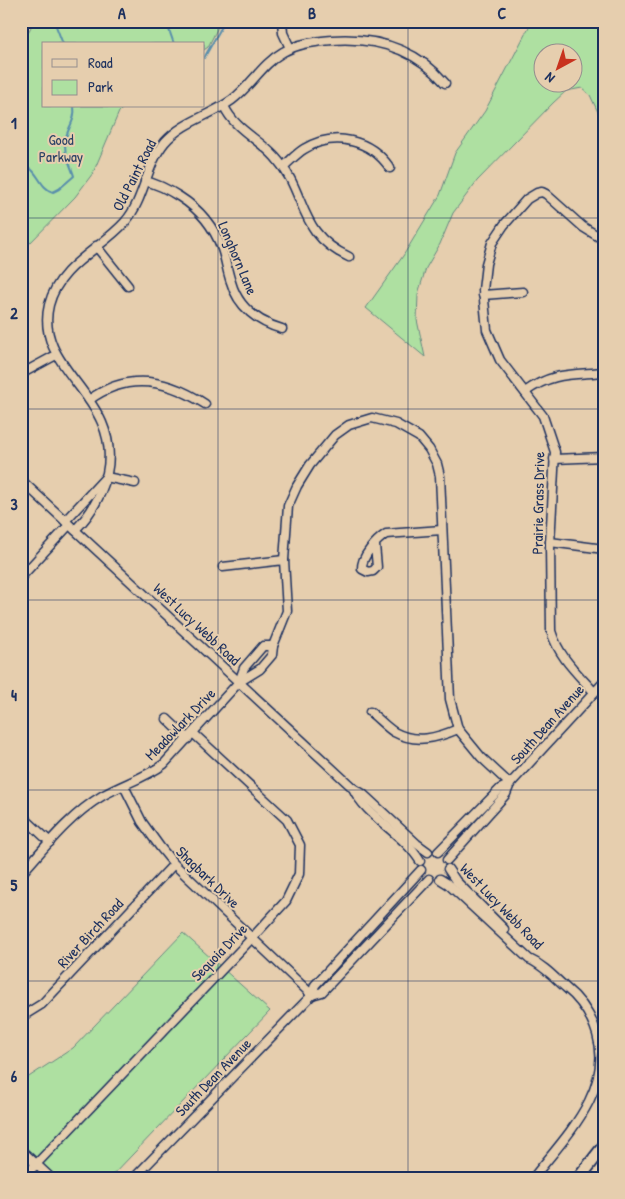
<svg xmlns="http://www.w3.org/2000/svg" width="625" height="1199" viewBox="0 0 625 1199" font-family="'Patrick Hand',sans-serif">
  <rect width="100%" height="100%" fill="#e6ceae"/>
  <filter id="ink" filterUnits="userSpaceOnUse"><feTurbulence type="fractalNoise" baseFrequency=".02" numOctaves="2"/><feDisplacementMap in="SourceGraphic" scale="10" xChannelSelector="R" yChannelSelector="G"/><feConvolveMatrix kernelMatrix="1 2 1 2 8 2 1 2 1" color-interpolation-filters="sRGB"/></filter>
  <g filter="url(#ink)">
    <g fill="#aee0a1" stroke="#648880" fill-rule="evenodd">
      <path d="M 34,21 L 221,21 L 208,47 L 204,50 L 204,44 L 44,44 L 44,106 L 125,106 L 119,112 L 93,173 L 75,197 L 26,247 L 21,255 L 21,46 Z"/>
      <path d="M 532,21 L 597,21 L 599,26 L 604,31 L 604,125 L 590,95 L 582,88 L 566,91 L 553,103 L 477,181 L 453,213 L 440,244 L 426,268 L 418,294 L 417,320 L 425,357 L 366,308 L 403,256 L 440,195 L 455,153 L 485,111 ZM 542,52 L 572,52 L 572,82 L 542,82 Z"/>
      <path d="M 183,933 L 270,1011 L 110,1178 L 21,1178 L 21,1082 L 73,1048 Z"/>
    </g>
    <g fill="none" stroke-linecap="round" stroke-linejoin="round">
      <g stroke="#588eac" stroke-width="2">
        <path d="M 54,21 L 63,44"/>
        <path d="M 166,21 L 174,44"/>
        <path d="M 204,58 L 225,21"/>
        <path d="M 21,166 C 38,165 38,188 53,192 L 59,189 L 74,176 C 70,162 62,152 66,137 C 69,126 76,119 74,106"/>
      </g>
      <g stroke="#1b2f5e" stroke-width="11">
        <g id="minor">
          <path d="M 282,21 L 283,33 L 290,48"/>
          <path d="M 224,106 C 235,130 258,138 275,157 C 308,193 296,233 349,257"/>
          <path d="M 283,167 C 290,161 296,154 304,149 C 334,131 370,139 390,168"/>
          <path d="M 145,181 C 158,184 169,190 180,197 C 199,209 214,227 222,249 C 226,260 227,271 231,282 C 238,307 258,322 282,329"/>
          <path d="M 96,246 L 128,286"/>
          <path d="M 483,295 L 523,292"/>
          <path d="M 21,374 L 56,355"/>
          <path d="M 525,392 C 552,372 572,375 604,372"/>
          <path d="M 89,400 C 127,372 167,379 205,404"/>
          <path d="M 554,459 L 604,457"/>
          <path d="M 106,477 L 135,483"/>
          <path d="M 21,480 L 353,788 L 363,794 L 417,844 L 428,852"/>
          <path d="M 65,521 L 105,478"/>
          <path d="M 75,530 C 91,514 102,495 107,473 C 123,397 33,370 49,305 C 59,265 100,250 125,222 C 145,199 145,166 165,142 C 184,121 210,116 232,100 C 251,86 262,64 283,52 C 299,43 315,42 332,40 C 376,37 416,49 445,83"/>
          <path d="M 550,542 L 604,549"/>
          <path d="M 375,545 L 377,567 L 373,571 L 368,572 L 362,569 C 361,556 377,540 386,534 L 442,530"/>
          <path d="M 223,567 L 284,560"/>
          <path d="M 21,577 L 69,525"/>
          <path d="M 239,682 L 244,668 L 263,646 L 273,646"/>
          <path d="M 594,692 C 576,672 559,657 551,631 L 550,544 L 555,452 L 543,416 L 500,360 L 487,330 L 483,290 L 486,264 L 492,243 L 504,225 L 527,199 L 537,193 L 542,192 L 546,194 L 583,227 L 604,240"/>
          <path d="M 370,712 C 378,718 386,727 394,732 C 416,744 437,738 458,729"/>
          <path d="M 167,719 L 188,739"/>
          <path d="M 124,786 L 142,822 L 160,847 L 174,864 L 312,995"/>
          <path d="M 353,788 C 366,817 403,833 420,861"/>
          <path d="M 21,815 L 50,842"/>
          <path d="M 438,852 L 500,789 L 510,784"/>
          <path d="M 447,860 L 506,794 L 510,784 L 604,682"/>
          <path d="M 448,869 L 456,881 L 504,929"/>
          <path d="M 21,874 C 46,846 70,815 102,796 C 123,784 145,778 164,764 L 239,682 L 260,669 L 272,655 L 273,646 L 287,611 L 284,560 L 288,506 L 297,486 L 310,465 L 335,435 L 349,425 L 372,418 L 396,424 L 419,437 L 429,449 L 437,464 L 440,476 L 450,699 L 458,729 L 481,757 L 510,784"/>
          <path d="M 440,879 L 448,884 L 529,959 C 543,965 554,977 565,987 C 581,1000 591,1014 597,1034 C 614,1090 565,1137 533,1178"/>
          <path d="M 312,995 L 322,992 L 429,879"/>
          <path d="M 21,1017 L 42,1004 L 174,864"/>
          <path d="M 21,1150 L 51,1178"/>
          <path d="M 23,1178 L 252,938 L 286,901 L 299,874 L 300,845 L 287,820 L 193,733"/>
          <path d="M 134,1178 L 312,995 L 315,985 L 421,870"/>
        </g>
      </g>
      <g stroke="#1b2f5e" stroke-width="15">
        <path id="highway" d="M 579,1178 L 604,1146"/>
      </g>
      <use href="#minor" stroke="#e6ceae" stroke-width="8"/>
      <use href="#highway" stroke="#e6ceae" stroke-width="11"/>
    </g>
  </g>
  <path fill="none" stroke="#1b2f5e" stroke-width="1" stroke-opacity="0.55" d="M 218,21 L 218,1178M 408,21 L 408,1178M 21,218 L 604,218M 21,409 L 604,409M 21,600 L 604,600M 21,790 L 604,790M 21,981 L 604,981"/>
  <g text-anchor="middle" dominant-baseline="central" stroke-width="4" stroke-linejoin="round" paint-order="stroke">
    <g font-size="15" fill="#2a4165" stroke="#e6ceae">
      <text x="61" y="139">Good<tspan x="61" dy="17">Parkway</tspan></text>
    </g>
    <g font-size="15" fill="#1b2f5e" stroke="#e6ceae">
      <text transform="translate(134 175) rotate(-63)">Old Paint Road</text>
      <text transform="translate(238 258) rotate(67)">Longhorn Lane</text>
      <text transform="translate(538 503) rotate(-89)">Prairie Grass Drive</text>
      <text transform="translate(197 624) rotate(43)">West Lucy Webb Road</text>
      <text transform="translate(180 724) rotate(-46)">Meadowlark Drive</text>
      <text transform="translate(547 724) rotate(-48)">South Dean Avenue</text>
      <text transform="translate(208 877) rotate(44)">Shagbark Drive</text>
      <text transform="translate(502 906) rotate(46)">West Lucy Webb Road</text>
      <text transform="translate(90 933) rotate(-47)">River Birch Road</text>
      <text transform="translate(219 952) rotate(-46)">Sequoia Drive</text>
      <text transform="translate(213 1077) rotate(-46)">South Dean Avenue</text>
    </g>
  </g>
  <rect width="625" height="1199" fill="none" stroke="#e6ceae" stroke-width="55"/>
  <rect x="42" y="42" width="162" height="65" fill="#e6ceae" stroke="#958e8e"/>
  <rect x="52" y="59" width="25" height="8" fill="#e6ceae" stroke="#958e8e"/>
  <text x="88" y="68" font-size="15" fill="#1b2f5e">Road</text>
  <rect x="52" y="80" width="25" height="15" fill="#aee0a1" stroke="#958e8e"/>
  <text x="88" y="92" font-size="15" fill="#1b2f5e">Park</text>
  <g transform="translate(558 68) rotate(220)"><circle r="24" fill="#e6ceae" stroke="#958e8e"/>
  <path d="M0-4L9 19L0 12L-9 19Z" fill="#c8321e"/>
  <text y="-8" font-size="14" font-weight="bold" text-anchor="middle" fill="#1b2f5e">N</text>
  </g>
  <rect x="28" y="28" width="570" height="1144" fill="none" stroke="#1b2f5e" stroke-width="2"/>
  <g font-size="16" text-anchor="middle" font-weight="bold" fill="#1b2f5e">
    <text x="122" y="19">A</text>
    <text x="312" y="19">B</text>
    <text x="502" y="19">C</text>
    <text x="14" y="129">1</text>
    <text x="14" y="319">2</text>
    <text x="14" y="510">3</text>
    <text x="14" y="701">4</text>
    <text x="14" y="891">5</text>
    <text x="14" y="1082">6</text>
  </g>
</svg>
